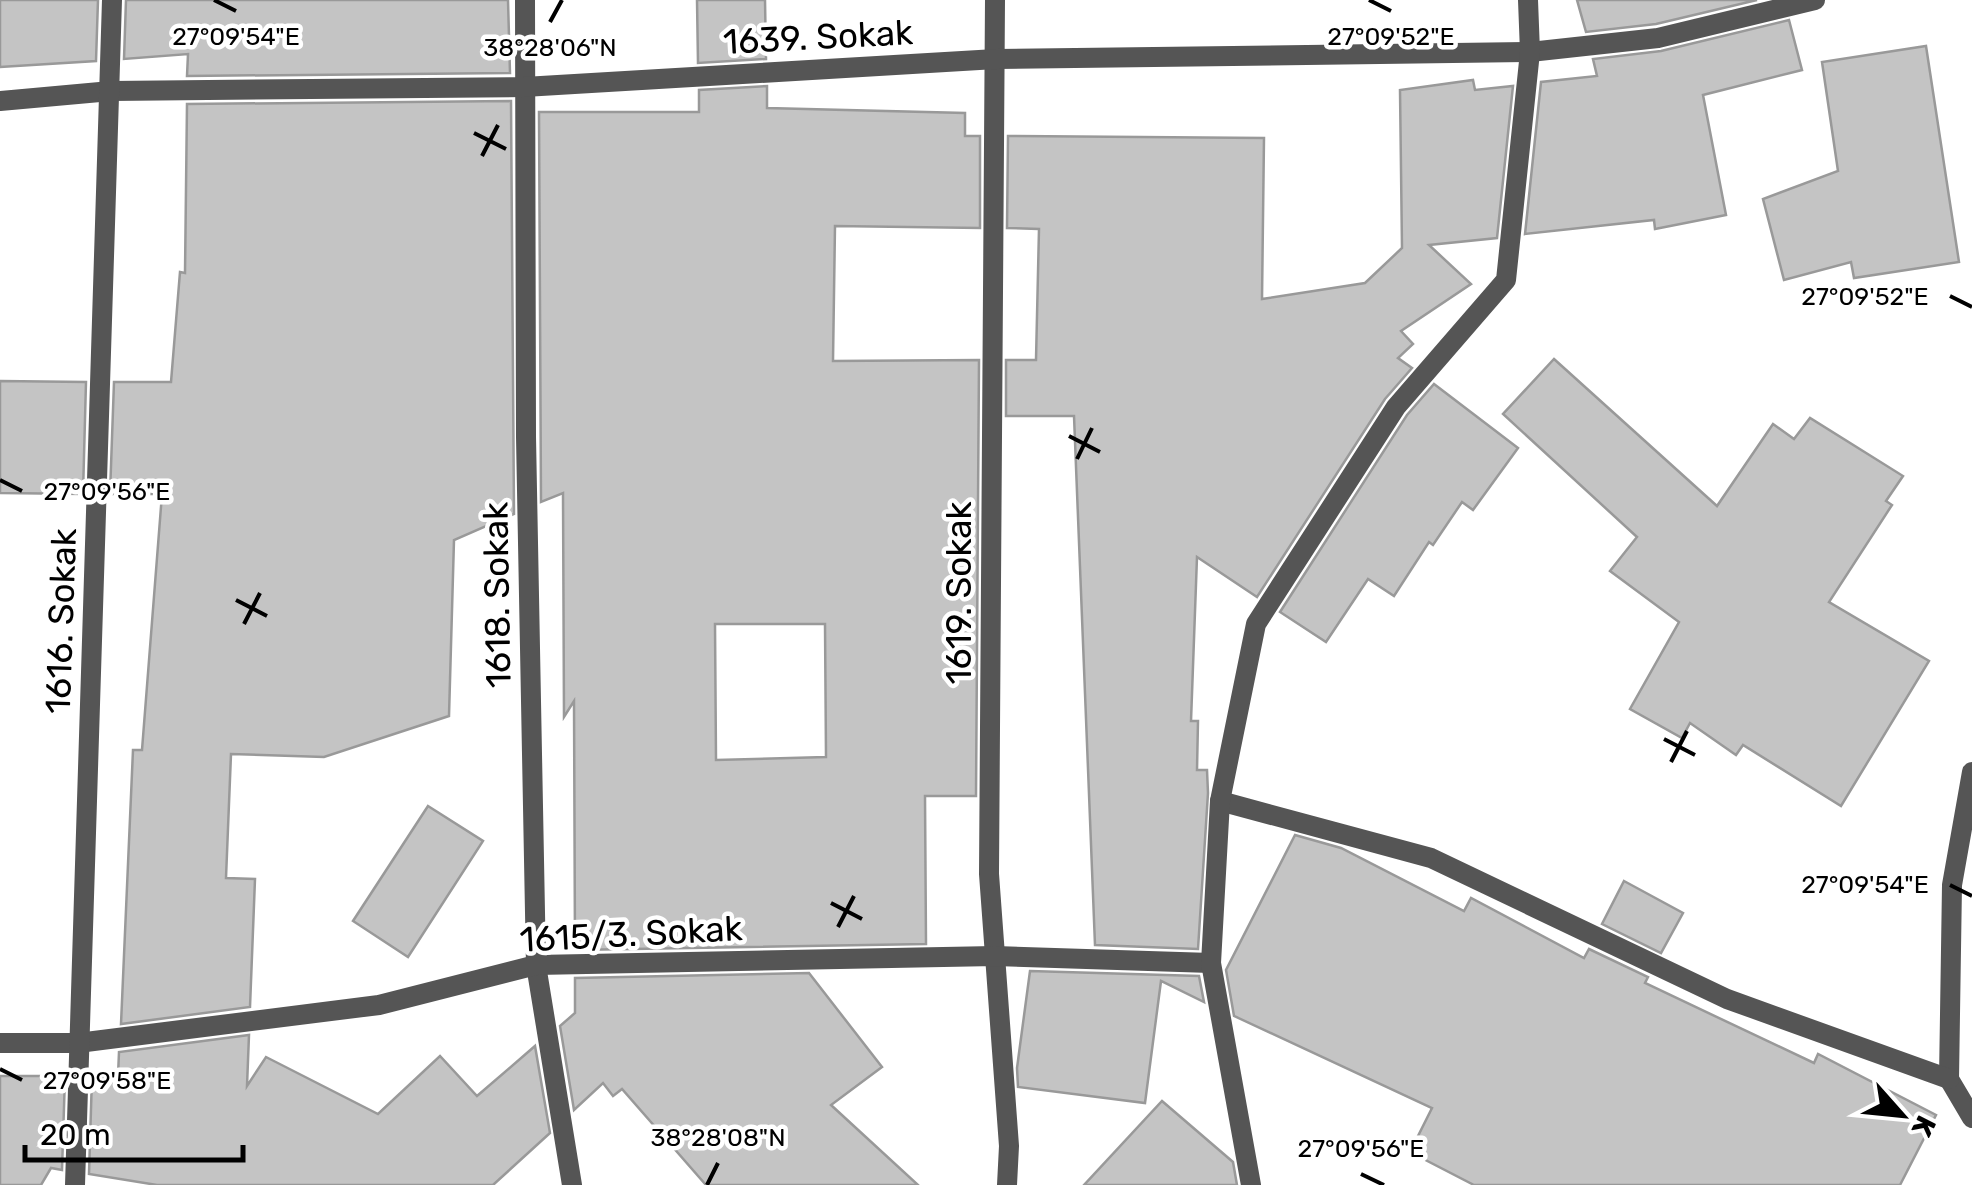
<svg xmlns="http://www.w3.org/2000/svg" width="1972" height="1185" viewBox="0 0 1972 1185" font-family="Rubik,sans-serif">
  <rect width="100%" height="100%" fill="#fff"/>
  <g fill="#c4c4c4" stroke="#999" stroke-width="2.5" fill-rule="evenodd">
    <path d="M 0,0 L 98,0 L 96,61 L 0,67 Z"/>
    <path d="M 126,0 L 508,0 L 510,73 L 187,76 L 188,54 L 124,59 Z"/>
    <path d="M 697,0 L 765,0 L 766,59 L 698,63 Z"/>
    <path d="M 1577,0 L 1757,0 L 1656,24 L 1586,32 Z"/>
    <path d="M 1789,20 L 1802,70 L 1703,95 L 1726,215 L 1655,229 L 1654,220 L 1525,234 L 1541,82 L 1597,76 L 1593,59 L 1661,51 Z"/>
    <path d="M 1926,46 L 1959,262 L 1854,278 L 1851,262 L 1784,280 L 1763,199 L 1838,171 L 1822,62 Z"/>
    <path d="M 1473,80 L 1475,90 L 1513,86 L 1497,238 L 1429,245 L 1471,284 L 1401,331 L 1413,344 L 1398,358 L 1412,368 L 1385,399 L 1257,597 L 1197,557 L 1191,721 L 1198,721 L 1197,770 L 1207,770 L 1208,793 L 1198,949 L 1095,945 L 1074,416 L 1006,416 L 1006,360 L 1036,360 L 1039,229 L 1007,228 L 1008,136 L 1264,138 L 1262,299 L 1365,283 L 1402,248 L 1400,90 Z"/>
    <path d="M 767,86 L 767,108 L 965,113 L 965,136 L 980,136 L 980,228 L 835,226 L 833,361 L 979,360 L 976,796 L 925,796 L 926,944 L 575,950 L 574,701 L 564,717 L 563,493 L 541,502 L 539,112 L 699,112 L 699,90 ZM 715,624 L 825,624 L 826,757 L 716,760 Z"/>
    <path d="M 511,101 L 514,514 L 454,540 L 449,716 L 324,757 L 231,754 L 226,878 L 255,879 L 250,1007 L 121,1024 L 133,750 L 142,750 L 162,494 L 110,494 L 114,382 L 171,382 L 180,272 L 185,273 L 187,104 Z"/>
    <path d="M 1554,359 L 1717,506 L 1773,424 L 1794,439 L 1810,418 L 1903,476 L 1886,501 L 1892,505 L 1829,602 L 1929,661 L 1841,806 L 1743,745 L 1736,755 L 1690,723 L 1682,738 L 1630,709 L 1679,622 L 1610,571 L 1637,537 L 1503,414 Z"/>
    <path d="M 0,381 L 86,382 L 83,494 L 0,493 Z"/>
    <path d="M 1434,384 L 1518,448 L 1473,510 L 1462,502 L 1433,545 L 1429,542 L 1394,596 L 1368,579 L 1326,642 L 1280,612 L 1407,415 Z"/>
    <path d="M 428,806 L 483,841 L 408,957 L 353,921 Z"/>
    <path d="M 1295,835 L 1341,848 L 1464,911 L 1471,898 L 1584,958 L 1589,949 L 1648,977 L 1645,983 L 1814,1063 L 1818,1054 L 1936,1115 L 1900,1185 L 1474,1185 L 1410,1152 L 1432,1108 L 1234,1016 L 1226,970 Z"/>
    <path d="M 1624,881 L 1683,913 L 1661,953 L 1602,924 Z"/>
    <path d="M 1030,971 L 1199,976 L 1204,1002 L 1161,981 L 1145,1103 L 1018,1087 L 1017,1068 Z"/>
    <path d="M 809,973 L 882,1067 L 831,1105 L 918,1185 L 706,1185 L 622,1089 L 613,1096 L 603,1083 L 574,1110 L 560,1026 L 575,1013 L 575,978 Z"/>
    <path d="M 249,1035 L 247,1086 L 266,1057 L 378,1114 L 440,1056 L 477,1096 L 535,1046 L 550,1133 L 493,1185 L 157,1185 L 89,1174 L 92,1076 L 118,1076 L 119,1052 Z"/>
    <path d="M 0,1076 L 65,1076 L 62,1170 L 51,1168 L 41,1185 L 0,1185 Z"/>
    <path d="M 1162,1101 L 1233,1162 L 1237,1185 L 1084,1185 Z"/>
  </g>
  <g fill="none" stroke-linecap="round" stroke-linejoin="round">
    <g stroke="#555" stroke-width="20">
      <path d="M 525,0 L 526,437 L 536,965 L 572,1185"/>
      <path d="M 995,0 L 989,874 L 1009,1146 L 1007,1185"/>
      <path d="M 0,101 L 111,91 L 524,87 L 996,59 L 1530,52 L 1658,38 L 1815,0"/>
      <path d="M 1972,772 L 1952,885 L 1949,1079 L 1972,1118"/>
      <path d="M 1220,801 L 1431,858 L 1727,999 L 1949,1079"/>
      <path d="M 0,1043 L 78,1043 L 379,1005 L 536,965 L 995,956 L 1211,963"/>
      <path d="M 75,1185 L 112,0"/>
      <path d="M 1251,1185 L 1211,963 L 1220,801 L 1256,624 L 1396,407 L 1506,280 L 1530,52 L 1528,0"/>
    </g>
  </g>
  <path fill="none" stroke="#000" stroke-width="4" d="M 214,0 L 236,11M 1369,0 L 1391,11M 550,22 L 562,0M 474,133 L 506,149M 482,156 L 498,125M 1950,296 L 1972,307M 1069,436 L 1100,452M 1077,459 L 1092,428M 0,480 L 22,491M 236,600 L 267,616M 244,624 L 260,593M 1664,739 L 1695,755M 1671,762 L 1687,731M 1950,885 L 1972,896M 831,903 L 862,919M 838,927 L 854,896M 0,1069 L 22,1080M 1361,1174 L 1384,1185M 707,1185 L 718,1163"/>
  <g text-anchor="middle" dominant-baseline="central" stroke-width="9" stroke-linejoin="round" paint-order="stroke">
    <g font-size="35" fill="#000" stroke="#fff">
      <text transform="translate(818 37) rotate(-3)">1639. Sokak</text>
      <text transform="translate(959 593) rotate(-90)">1619. Sokak</text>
      <text transform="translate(497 595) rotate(-91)">1618. Sokak</text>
      <text transform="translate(61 621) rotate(-88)">1616. Sokak</text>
      <text transform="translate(631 934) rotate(-3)">1615/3. Sokak</text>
    </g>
  </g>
  <g font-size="25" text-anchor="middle" fill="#000" stroke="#fff" stroke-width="9" stroke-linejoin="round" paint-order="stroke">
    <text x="236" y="45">27°09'54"E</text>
    <text x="1391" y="45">27°09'52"E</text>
    <text x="550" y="56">38°28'06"N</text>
    <text x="1865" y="305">27°09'52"E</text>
    <text x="107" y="500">27°09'56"E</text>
    <text x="1865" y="893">27°09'54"E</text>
    <text x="107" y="1089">27°09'58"E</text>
    <text x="718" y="1146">38°28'08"N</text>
    <text x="1361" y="1157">27°09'56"E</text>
  </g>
  <g transform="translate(1902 1115) rotate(117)" stroke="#ffffff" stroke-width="8" paint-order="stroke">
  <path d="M0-8L18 38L0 25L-18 38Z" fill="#000000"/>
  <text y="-15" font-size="28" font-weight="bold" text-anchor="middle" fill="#000000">K</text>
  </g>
  <path d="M25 1145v15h218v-15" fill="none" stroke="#000000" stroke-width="5"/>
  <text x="40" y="1145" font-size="30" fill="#000000" stroke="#ffffff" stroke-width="8" paint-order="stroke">20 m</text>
</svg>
